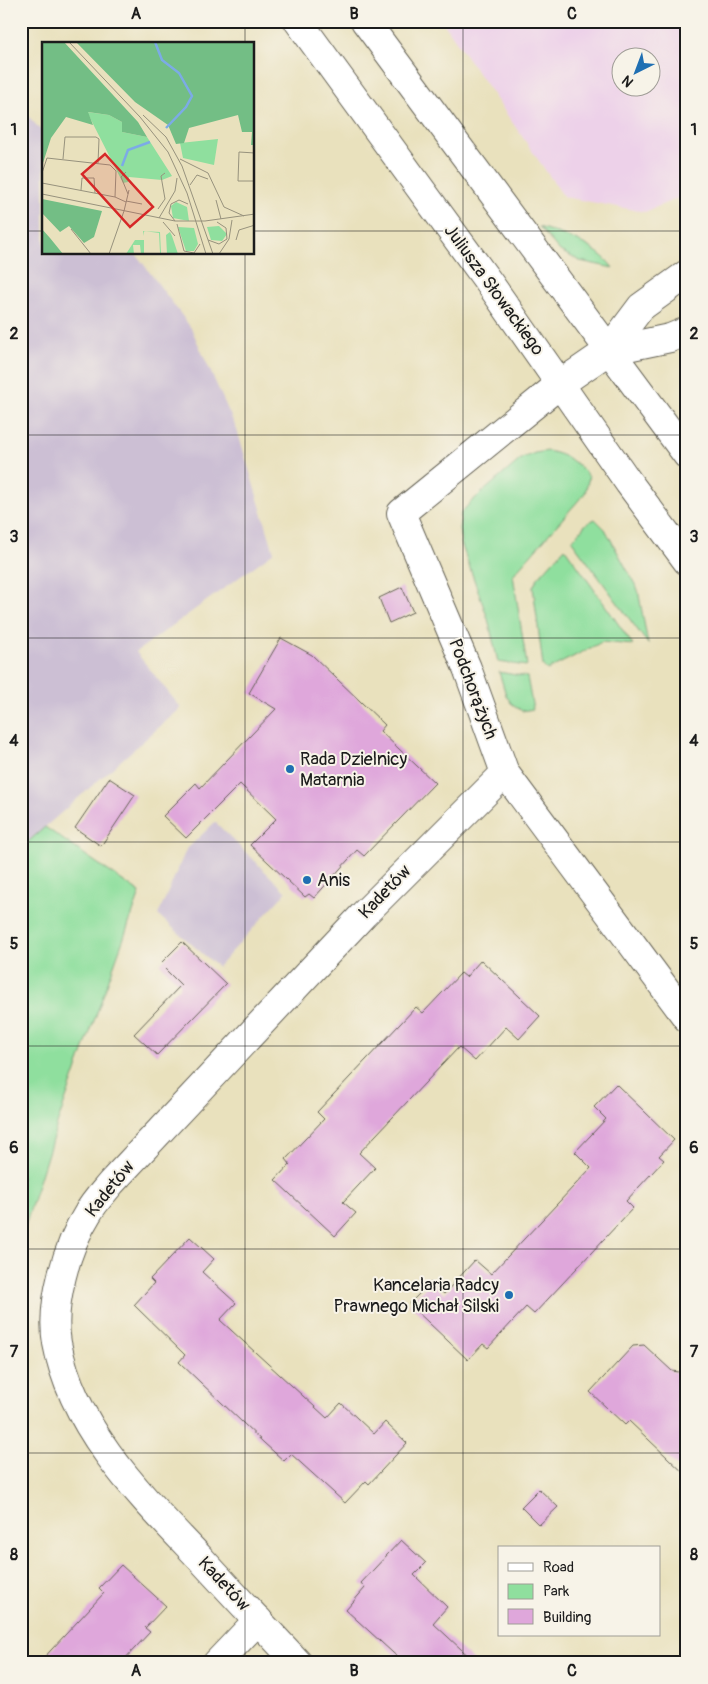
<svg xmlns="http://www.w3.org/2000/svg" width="708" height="1684" viewBox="0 0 708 1684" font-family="Pangolin,sans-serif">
  <rect width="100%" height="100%" fill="#f7f3e8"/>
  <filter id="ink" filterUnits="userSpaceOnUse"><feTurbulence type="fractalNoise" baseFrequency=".02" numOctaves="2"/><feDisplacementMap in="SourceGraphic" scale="10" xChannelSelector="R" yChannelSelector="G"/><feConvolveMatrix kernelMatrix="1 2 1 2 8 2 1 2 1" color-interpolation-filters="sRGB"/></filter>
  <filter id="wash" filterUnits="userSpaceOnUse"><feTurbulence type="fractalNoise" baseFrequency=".0096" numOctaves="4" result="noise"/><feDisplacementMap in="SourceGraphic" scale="20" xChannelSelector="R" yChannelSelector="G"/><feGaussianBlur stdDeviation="1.12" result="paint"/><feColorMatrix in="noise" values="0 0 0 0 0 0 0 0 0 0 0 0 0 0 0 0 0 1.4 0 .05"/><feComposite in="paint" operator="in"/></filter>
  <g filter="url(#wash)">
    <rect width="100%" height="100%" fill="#e9e1bd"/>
    <path fill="#edd1e9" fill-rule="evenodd" d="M 442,21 L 687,21 L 687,194 L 645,212 L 564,197 ZM 620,58 L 650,58 L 650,88 L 620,88 Z"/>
    <g fill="#ccbfd4">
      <path d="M 21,108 L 44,134 L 44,254 L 136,254 L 191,328 L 237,430 L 274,552 L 136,652 L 181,708 L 21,848 Z"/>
      <path d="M 215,822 L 286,892 L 218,967 L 158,915 L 186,850 Z"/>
    </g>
    <g fill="#8fdf9e" stroke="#567e5d">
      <path d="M 539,227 C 564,235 597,245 613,268 L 580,261 L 560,251 Z"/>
      <path d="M 548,451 C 566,455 578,462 589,477 L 585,493 L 513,575 L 527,666 L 498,662 L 488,619 L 461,543 L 459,529 L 461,513 L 471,502 L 522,458 L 535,453 Z"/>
      <path d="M 595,519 L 605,529 L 638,590 L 648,644 L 572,541 L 586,524 Z"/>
      <path d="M 565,548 L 633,645 L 602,642 L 547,670 L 543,666 L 533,587 L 537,579 Z"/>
      <path d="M 499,672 L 527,677 L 533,709 L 522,711 L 511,703 L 506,695 Z"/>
      <path d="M 45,827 L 140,893 L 58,1121 L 21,1239 L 21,848 Z"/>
    </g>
    <g id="blocks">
      <g fill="#dfa7db">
        <path d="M 402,587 L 413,612 L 389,623 L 379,598 Z"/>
        <path d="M 281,638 L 312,655 L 385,725 L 380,731 L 435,783 L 364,856 L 357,850 L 314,898 L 309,894 L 305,897 L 250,845 L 276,819 L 240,784 L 186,838 L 163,816 L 196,783 L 200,788 L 276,709 L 249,693 Z"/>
        <path d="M 109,778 L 135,795 L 101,846 L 75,828 Z"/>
        <path d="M 182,942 L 226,984 L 157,1055 L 134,1034 L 181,985 L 160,964 Z"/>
        <path d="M 481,960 L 540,1016 L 519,1039 L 506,1027 L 475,1061 L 459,1047 L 359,1153 L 375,1168 L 343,1202 L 356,1213 L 335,1236 L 275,1180 L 290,1164 L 286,1159 L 324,1119 L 317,1112 L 416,1007 L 423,1013 L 461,973 L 466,977 Z"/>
        <path d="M 616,1084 L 674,1140 L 659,1156 L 664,1160 L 626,1201 L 633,1208 L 534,1314 L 526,1307 L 488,1348 L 483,1344 L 468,1360 L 409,1304 L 431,1282 L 444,1294 L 475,1260 L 491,1274 L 591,1168 L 575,1152 L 606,1119 L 594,1107 Z"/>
        <path d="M 190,1237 L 214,1259 L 202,1272 L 236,1303 L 220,1320 L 327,1418 L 341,1403 L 374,1434 L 385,1422 L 407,1443 L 369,1484 L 366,1481 L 345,1503 L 291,1454 L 284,1461 L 264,1443 L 179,1362 L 185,1355 L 134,1305 L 154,1283 L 150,1279 Z"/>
        <path d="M 644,1345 L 672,1371 L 679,1372 L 687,1379 L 687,1476 L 629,1421 L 625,1425 L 590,1392 L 633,1346 Z"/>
        <path d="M 539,1489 L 558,1507 L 539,1525 L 521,1507 Z"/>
        <path d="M 401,1540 L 426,1563 L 414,1575 L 447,1607 L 433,1623 L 476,1663 L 404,1663 L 346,1610 L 365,1588 L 361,1583 Z"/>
        <path d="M 121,1565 L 166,1606 L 145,1628 L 150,1632 L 121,1663 L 39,1663 L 104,1593 L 99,1588 Z"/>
      </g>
    </g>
  </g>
  <g filter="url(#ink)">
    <use href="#blocks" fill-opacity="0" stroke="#646154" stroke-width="1"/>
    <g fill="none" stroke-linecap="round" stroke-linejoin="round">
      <g stroke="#646154" stroke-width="30">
        <g id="minor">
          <path d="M 560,384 L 401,513 L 467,668 L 505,773 L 687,1018"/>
          <path d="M 217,1663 L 258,1620"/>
          <path d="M 298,1663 C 265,1628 232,1593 200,1558 C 142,1497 73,1430 57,1343 C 50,1304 67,1246 88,1213 C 94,1202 103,1193 111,1183 L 364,914 L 505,773"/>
        </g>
      </g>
      <g stroke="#646154" stroke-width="30">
        <g id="secondary">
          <path d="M 298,21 L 490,284 L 629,483 L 687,561"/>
          <path d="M 365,21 L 687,455"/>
          <path d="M 608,351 L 670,338 L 687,331"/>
          <path d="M 560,384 L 608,351 L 641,307 L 687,274"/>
        </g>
      </g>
      <use href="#minor" stroke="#fff" stroke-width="28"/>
      <use href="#secondary" stroke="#fff" stroke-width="28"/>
    </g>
  </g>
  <path fill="none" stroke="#1c1c1c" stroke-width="1" stroke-opacity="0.55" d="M 245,21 L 245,44M 463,21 L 463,1663M 21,231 L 44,231M 254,231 L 687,231M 245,254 L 245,1663M 21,435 L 687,435M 21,638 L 687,638M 21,842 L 687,842M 21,1046 L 687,1046M 21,1249 L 687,1249M 21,1453 L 687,1453"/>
  <g fill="#1f6fb2" stroke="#f7f3e8" stroke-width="2">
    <circle cx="290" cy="769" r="5"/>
    <circle cx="307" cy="880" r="5"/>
    <circle cx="509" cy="1295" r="5"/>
  </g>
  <g text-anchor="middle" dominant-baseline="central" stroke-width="4" stroke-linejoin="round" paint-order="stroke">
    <g font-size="18" fill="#1c1c1c" stroke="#f7f3e8">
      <text transform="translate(494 290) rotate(54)">Juliusza Słowackiego</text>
      <text transform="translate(473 689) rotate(69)">Podchorążych</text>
      <text transform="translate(385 892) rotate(-46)">Kadetów</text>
      <text transform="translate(110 1189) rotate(-51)">Kadetów</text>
      <text transform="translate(224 1584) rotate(47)">Kadetów</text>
    </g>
    <g font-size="18" fill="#1c1c1c" stroke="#f7f3e8" text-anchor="start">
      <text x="300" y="759">Rada Dzielnicy<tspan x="300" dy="21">Matarnia</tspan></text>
      <text x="317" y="880">Anis</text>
      <text x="499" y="1285" text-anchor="end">Kancelaria Radcy<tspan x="499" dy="21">Prawnego Michał Silski</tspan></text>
    </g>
  </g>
  <g transform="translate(42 42)">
    <rect width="212" height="212" fill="#e9e1bd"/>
    <path d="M 45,70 L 67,73 L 80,80 L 80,90 L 105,95 L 130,134 L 120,138 L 87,135 L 86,140 L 81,141 ZM 176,97 L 172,123 L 141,116 L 138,101 ZM 134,160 L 145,165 L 147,179 L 131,176 L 129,164 ZM 177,184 L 185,192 L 180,199 L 169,198 L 165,185 ZM 136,185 L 152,186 L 156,202 L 152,209 L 144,209 ZM 101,189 L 118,190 L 119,212 L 99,212 L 98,203 L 91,203 L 92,212 L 84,212 L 93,198 L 102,198 L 102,211 L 118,211 L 117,191 L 102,189 L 101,194 ZM 128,190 L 130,194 L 136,212 L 125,212 L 124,193 Z" fill="#8fdf9e"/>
    <path d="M 0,0 L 22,0 L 96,80 L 105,95 L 80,90 L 80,80 L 67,73 L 46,70 L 51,83 L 24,75 L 9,96 L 0,124 ZM 34,0 L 212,0 L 212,103 L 209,103 L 210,90 L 200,90 L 196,73 L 147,86 L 142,101 L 134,102 L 126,83 L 93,60 ZM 0,157 L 60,169 L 52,195 L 42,201 L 27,184 L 18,190 L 0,171 ZM 0,187 L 8,196 L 21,212 L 0,212 Z" fill="#73be85"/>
    <path fill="none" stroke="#7cabe6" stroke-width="2.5" d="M 113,0 L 120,18 L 137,31 L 150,54 L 144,65 L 124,86M 80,124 L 86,108 L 108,100"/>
    <path fill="none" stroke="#97927d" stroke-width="1" d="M 27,0 L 98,75 L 126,110 L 145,151 L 164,212M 101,73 L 124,95 L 140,124 L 171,212M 213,111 L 197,110 L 196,139 L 213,139M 21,117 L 23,95 L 54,95 L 57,97 L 56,121M 138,117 L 166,131 L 182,165 L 202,174M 84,130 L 79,135 L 86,152M 0,131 L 5,116 L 68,123 L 74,129 L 73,155M 0,141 L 73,155 L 84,160M 148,143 L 155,133 L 166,137M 39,148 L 40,136 L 52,136 L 53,151M 0,152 L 133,179 L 163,179 L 213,172M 174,158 L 179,177M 84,159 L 100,162M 116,167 L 123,157 L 119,134 L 123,131M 82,169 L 87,148M 117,176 L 133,149 L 135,136M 133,179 L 127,171 L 129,162 L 137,158 L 146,162M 121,180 L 133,194M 135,182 L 142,209 L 152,211 L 158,202M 29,187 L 49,212M 166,198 L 177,202 L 185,197 L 184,186 L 175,180M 194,198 L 197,188 L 213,183M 67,212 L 82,169M 177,212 L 187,197 L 190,178"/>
    <path fill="#d62828" fill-opacity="0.15" stroke="#d62828" stroke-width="2.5" d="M 63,112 L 111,165 L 88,185 L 40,132 Z"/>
    <rect width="212" height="212" fill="none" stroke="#1c1c1c" stroke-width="2.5"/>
  </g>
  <rect width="708" height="1684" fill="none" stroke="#f7f3e8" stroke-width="55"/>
  <rect x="498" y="1546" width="162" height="90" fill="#f7f3e8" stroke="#9f9d96"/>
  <rect x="508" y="1563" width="25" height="8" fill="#ffffff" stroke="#9f9d96"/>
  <text x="543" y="1572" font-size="15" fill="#1c1c1c">Road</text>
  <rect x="508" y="1584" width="25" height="15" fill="#8fdf9e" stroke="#9f9d96"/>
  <text x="543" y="1596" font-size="15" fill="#1c1c1c">Park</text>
  <rect x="508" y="1609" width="25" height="15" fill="#dfa7db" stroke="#9f9d96"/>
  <text x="543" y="1622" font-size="15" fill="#1c1c1c">Building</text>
  <g transform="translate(636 72) rotate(222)"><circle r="24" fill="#f7f3e8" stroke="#9f9d96"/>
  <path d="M0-4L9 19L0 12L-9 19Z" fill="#1f6fb2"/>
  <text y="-8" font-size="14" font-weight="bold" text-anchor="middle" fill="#1c1c1c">N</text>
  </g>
  <rect x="28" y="28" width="652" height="1628" fill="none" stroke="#1c1c1c" stroke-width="2"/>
  <g font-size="16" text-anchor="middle" font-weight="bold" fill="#1c1c1c">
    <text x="136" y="19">A</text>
    <text x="354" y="19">B</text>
    <text x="572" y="19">C</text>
    <text x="14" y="135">1</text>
    <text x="694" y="135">1</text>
    <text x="14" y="339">2</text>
    <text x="694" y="339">2</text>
    <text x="14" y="542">3</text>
    <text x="694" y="542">3</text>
    <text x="14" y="746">4</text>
    <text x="694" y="746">4</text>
    <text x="14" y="949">5</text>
    <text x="694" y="949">5</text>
    <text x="14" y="1153">6</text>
    <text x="694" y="1153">6</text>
    <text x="14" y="1357">7</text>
    <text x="694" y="1357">7</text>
    <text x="14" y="1560">8</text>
    <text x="694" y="1560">8</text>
    <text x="136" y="1676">A</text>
    <text x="354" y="1676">B</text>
    <text x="572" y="1676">C</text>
  </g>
</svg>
